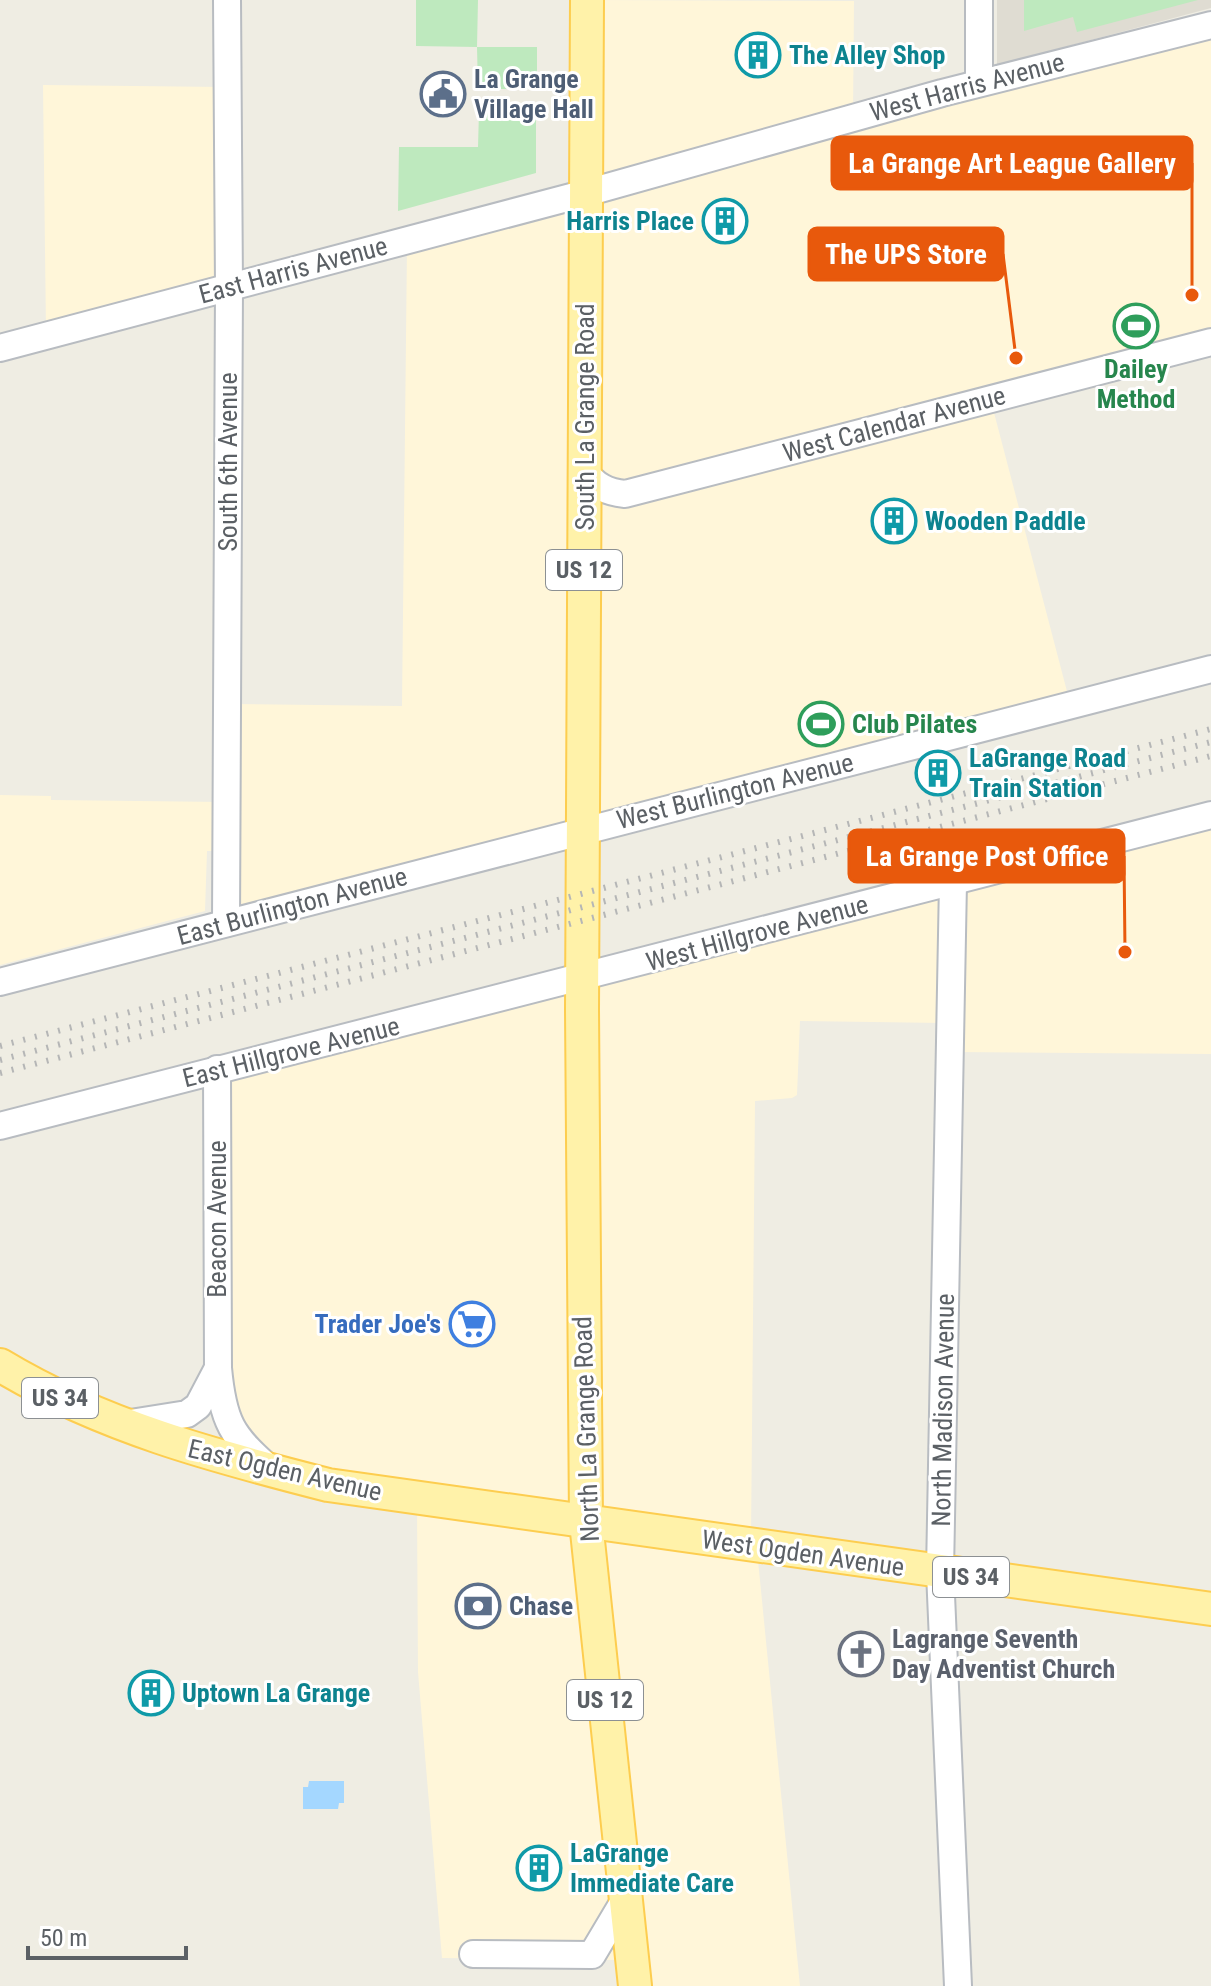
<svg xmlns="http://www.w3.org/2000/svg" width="1211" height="1986" viewBox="0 0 1211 1986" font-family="'Roboto Condensed',sans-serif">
  <rect width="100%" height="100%" fill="#efede3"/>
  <g fill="#fff6d9">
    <path d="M 592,0 L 854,1 L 853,114 L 591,186 Z"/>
    <path d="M 1211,28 L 1211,337 L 606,494 L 587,470 L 592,196 Z"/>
    <path d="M 43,85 L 224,87 L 223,282 L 46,331 Z"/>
    <path d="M 577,201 L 575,824 L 231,916 L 230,704 L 402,706 L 407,246 Z"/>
    <path d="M 992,405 L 1069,699 L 592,821 L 592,508 Z"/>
    <path d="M 0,795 L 51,796 L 51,800 L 224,802 L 224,851 L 207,851 L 205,911 L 0,965 Z"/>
    <path d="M 1211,822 L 1211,1054 L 955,1052 L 958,887 Z"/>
    <path d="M 946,898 L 944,1023 L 800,1021 L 797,1095 L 792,1098 L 755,1101 L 751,1540 L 590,1513 L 587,983 Z"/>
    <path d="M 578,984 L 579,1512 L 269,1465 L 220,1397 L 218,1074 Z"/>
    <path d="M 417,1505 L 580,1527 L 620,1960 L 442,1958 L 418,1672 Z"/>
    <path d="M 593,1527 L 757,1550 L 800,1986 L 635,1986 Z"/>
  </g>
  <path fill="#dfdcd2" d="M 997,0 L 1211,0 L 1211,8 L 997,65 Z"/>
  <g fill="#bee9be">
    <path d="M 416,0 L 478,0 L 477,47 L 537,47 L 537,89 L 478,89 L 477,47 L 416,46 Z"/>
    <path d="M 1024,0 L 1198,0 L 1077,32 L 1073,17 L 1024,31 Z"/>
    <path d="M 536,110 L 536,173 L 398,211 L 399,147 L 478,147 L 479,111 Z"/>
  </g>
  <path fill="#a4d7ff" d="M 309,1781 L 344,1781 L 344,1803 L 339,1803 L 338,1809 L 303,1809 L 303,1787 L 308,1787 Z"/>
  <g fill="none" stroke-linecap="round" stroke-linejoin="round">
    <g stroke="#b8bcc1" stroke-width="30">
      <g id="minor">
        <path d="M 979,83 L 979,0"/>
        <path d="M 0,348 L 586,193 L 942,93 L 1211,25"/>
        <path d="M 584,471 C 596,486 606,492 625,494 L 1211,342"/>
        <path d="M 953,882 L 940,1572 L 958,1986"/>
        <path d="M 226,923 L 229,287 L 227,0"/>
        <path d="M 0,982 L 1211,669"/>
        <path d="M 217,1069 L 218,1368 C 223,1422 231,1436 272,1471"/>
        <path d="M 0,1126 L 1211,815"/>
        <path d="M 124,1424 L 187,1414 L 198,1406 L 218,1368"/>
        <path d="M 473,1954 L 592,1955 L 626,1898"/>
      </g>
    </g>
    <g stroke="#fdcd4f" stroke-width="36">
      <g id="major">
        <path d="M 587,0 L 582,1010 L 586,1522 L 635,1986"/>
        <path d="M 0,1365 C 101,1426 214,1456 328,1485 L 1211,1609"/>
      </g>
    </g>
    <use href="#minor" stroke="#fff" stroke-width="26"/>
    <use href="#major" stroke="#fff2a9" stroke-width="32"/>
    <g stroke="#b5b6b6" stroke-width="6" stroke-dasharray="2 10" stroke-linecap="butt">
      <path d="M 0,1046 L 1211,729"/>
      <path d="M 0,1060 L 1211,742"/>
      <path d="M 0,1073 L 1211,756"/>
    </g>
  </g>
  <defs>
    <g id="building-ring" transform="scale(2.3)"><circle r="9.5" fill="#fff" stroke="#0f9aa8" stroke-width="1.5"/><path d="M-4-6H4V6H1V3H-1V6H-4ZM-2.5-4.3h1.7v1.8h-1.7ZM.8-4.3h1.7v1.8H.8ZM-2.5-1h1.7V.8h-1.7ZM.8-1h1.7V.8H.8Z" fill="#0f9aa8"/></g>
    <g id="civic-ring" transform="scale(2.3)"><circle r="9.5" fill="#fff" stroke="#5c6f8a" stroke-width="1.5"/><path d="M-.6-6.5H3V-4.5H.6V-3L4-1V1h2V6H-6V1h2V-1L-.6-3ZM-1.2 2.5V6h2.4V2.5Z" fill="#5c6f8a"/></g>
    <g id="stadium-ring" transform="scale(2.3)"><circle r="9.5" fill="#fff" stroke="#2e9e5b" stroke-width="1.5"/><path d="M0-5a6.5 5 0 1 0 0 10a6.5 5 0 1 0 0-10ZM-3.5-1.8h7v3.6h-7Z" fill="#2e9e5b"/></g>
    <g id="supermarket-ring" transform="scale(2.3)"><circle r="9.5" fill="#fff" stroke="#3f7fe0" stroke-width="1.5"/><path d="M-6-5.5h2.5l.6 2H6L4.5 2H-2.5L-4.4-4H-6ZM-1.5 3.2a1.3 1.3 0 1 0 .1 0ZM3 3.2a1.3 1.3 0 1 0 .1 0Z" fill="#3f7fe0"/></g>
    <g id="bank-ring" transform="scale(2.3)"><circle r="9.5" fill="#fff" stroke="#5c6f8a" stroke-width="1.5"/><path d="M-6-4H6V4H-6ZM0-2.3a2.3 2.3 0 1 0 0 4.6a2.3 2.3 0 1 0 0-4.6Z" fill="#5c6f8a"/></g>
    <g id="church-ring" transform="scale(2.3)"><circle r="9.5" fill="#fff" stroke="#6b7280" stroke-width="1.5"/><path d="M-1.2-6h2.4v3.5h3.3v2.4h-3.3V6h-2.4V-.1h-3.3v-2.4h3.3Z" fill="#6b7280"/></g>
  </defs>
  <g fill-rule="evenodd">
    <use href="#building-ring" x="758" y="55"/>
    <use href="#civic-ring" x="443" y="94"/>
    <use href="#building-ring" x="725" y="221"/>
    <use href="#stadium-ring" x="1136" y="326"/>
    <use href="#building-ring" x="894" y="521"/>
    <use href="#stadium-ring" x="821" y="724"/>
    <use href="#building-ring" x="938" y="773"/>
    <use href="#supermarket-ring" x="472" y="1324"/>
    <use href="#bank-ring" x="478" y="1606"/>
    <use href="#church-ring" x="861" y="1654"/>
    <use href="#building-ring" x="151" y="1693"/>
    <use href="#building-ring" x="539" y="1868"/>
  </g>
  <g text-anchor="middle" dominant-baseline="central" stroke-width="6" stroke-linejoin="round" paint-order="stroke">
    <g fill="#fff" stroke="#8c9093" stroke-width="2">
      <rect x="546" y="550" width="76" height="40" rx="6"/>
      <rect x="22" y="1378" width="76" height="40" rx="6"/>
      <rect x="933" y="1557" width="76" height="40" rx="6"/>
      <rect x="567" y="1680" width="76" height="40" rx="6"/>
    </g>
    <g font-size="24" font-weight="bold" fill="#5b6065">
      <text x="584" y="570">US 12</text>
      <text x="60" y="1398">US 34</text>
      <text x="971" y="1577">US 34</text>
      <text x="605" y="1700">US 12</text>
    </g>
    <g font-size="26" font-weight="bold" fill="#0d838f" stroke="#fff" text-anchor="start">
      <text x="789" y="55">The Alley Shop</text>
      <text x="694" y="221" text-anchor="end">Harris Place</text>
      <text x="925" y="521">Wooden Paddle</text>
      <text x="969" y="758">LaGrange Road<tspan x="969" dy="30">Train Station</tspan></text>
      <text x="182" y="1693">Uptown La Grange</text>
      <text x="570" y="1853">LaGrange<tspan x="570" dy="30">Immediate Care</tspan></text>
    </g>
    <g font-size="26" font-weight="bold" fill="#4e5e75" stroke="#fff" text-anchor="start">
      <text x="474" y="79">La Grange<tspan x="474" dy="30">Village Hall</tspan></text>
      <text x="509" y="1606">Chase</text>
    </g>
    <g font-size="26" fill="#5b6065" stroke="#fff">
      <text transform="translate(967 87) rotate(-15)">West Harris Avenue</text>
      <text transform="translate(293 270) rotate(-15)">East Harris Avenue</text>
      <text transform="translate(585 417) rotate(-90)">South La Grange Road</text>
      <text transform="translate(894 424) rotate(-15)">West Calendar Avenue</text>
      <text transform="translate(228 462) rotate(-90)">South 6th Avenue</text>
      <text transform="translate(735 791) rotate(-14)">West Burlington Avenue</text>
      <text transform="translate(292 906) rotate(-15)">East Burlington Avenue</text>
      <text transform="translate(757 933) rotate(-15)">West Hillgrove Avenue</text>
      <text transform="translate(291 1052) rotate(-14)">East Hillgrove Avenue</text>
      <text transform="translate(217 1219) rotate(-90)">Beacon Avenue</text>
      <text transform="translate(943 1410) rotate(-89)">North Madison Avenue</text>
      <text transform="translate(586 1429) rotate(-92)">North La Grange Road</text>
      <text transform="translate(285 1470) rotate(13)">East Ogden Avenue</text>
      <text transform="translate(803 1553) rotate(8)">West Ogden Avenue</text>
    </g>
    <g font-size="26" font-weight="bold" fill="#27864d" stroke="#fff">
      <text x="1136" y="369">Dailey<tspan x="1136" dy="30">Method</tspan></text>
      <text x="852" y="724" text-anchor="start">Club Pilates</text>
    </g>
    <g font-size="26" font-weight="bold" fill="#366cbe" stroke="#fff" text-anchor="end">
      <text x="441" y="1324">Trader Joe's</text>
    </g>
    <g font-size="26" font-weight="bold" fill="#5b616d" stroke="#fff" text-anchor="start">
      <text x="892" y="1639">Lagrange Seventh<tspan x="892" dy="30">Day Adventist Church</tspan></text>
    </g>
  </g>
  <path fill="none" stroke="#e8590c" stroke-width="3" d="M1192 295L1192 163M1016 358L1003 254M1125 952L1124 856"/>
  <g fill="#e8590c" stroke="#fff" stroke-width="3">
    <circle cx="1192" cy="295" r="8"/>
    <circle cx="1016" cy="358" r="8"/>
    <circle cx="1125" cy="952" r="8"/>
  </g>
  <g fill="#e8590c" stroke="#e8590c" stroke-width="3">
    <rect x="832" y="137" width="360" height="52" rx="8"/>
    <rect x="809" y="228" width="194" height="52" rx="8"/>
    <rect x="849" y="830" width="275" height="52" rx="8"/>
  </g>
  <g font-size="28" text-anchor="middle" font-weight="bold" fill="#fff">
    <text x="1012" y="173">La Grange Art League Gallery</text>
    <text x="906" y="264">The UPS Store</text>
    <text x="987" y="866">La Grange Post Office</text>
  </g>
  <path d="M28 1946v12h158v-12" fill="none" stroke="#5b6065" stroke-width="4"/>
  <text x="40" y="1946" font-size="24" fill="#5b6065" stroke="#ffffff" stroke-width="6" paint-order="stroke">50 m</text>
</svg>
